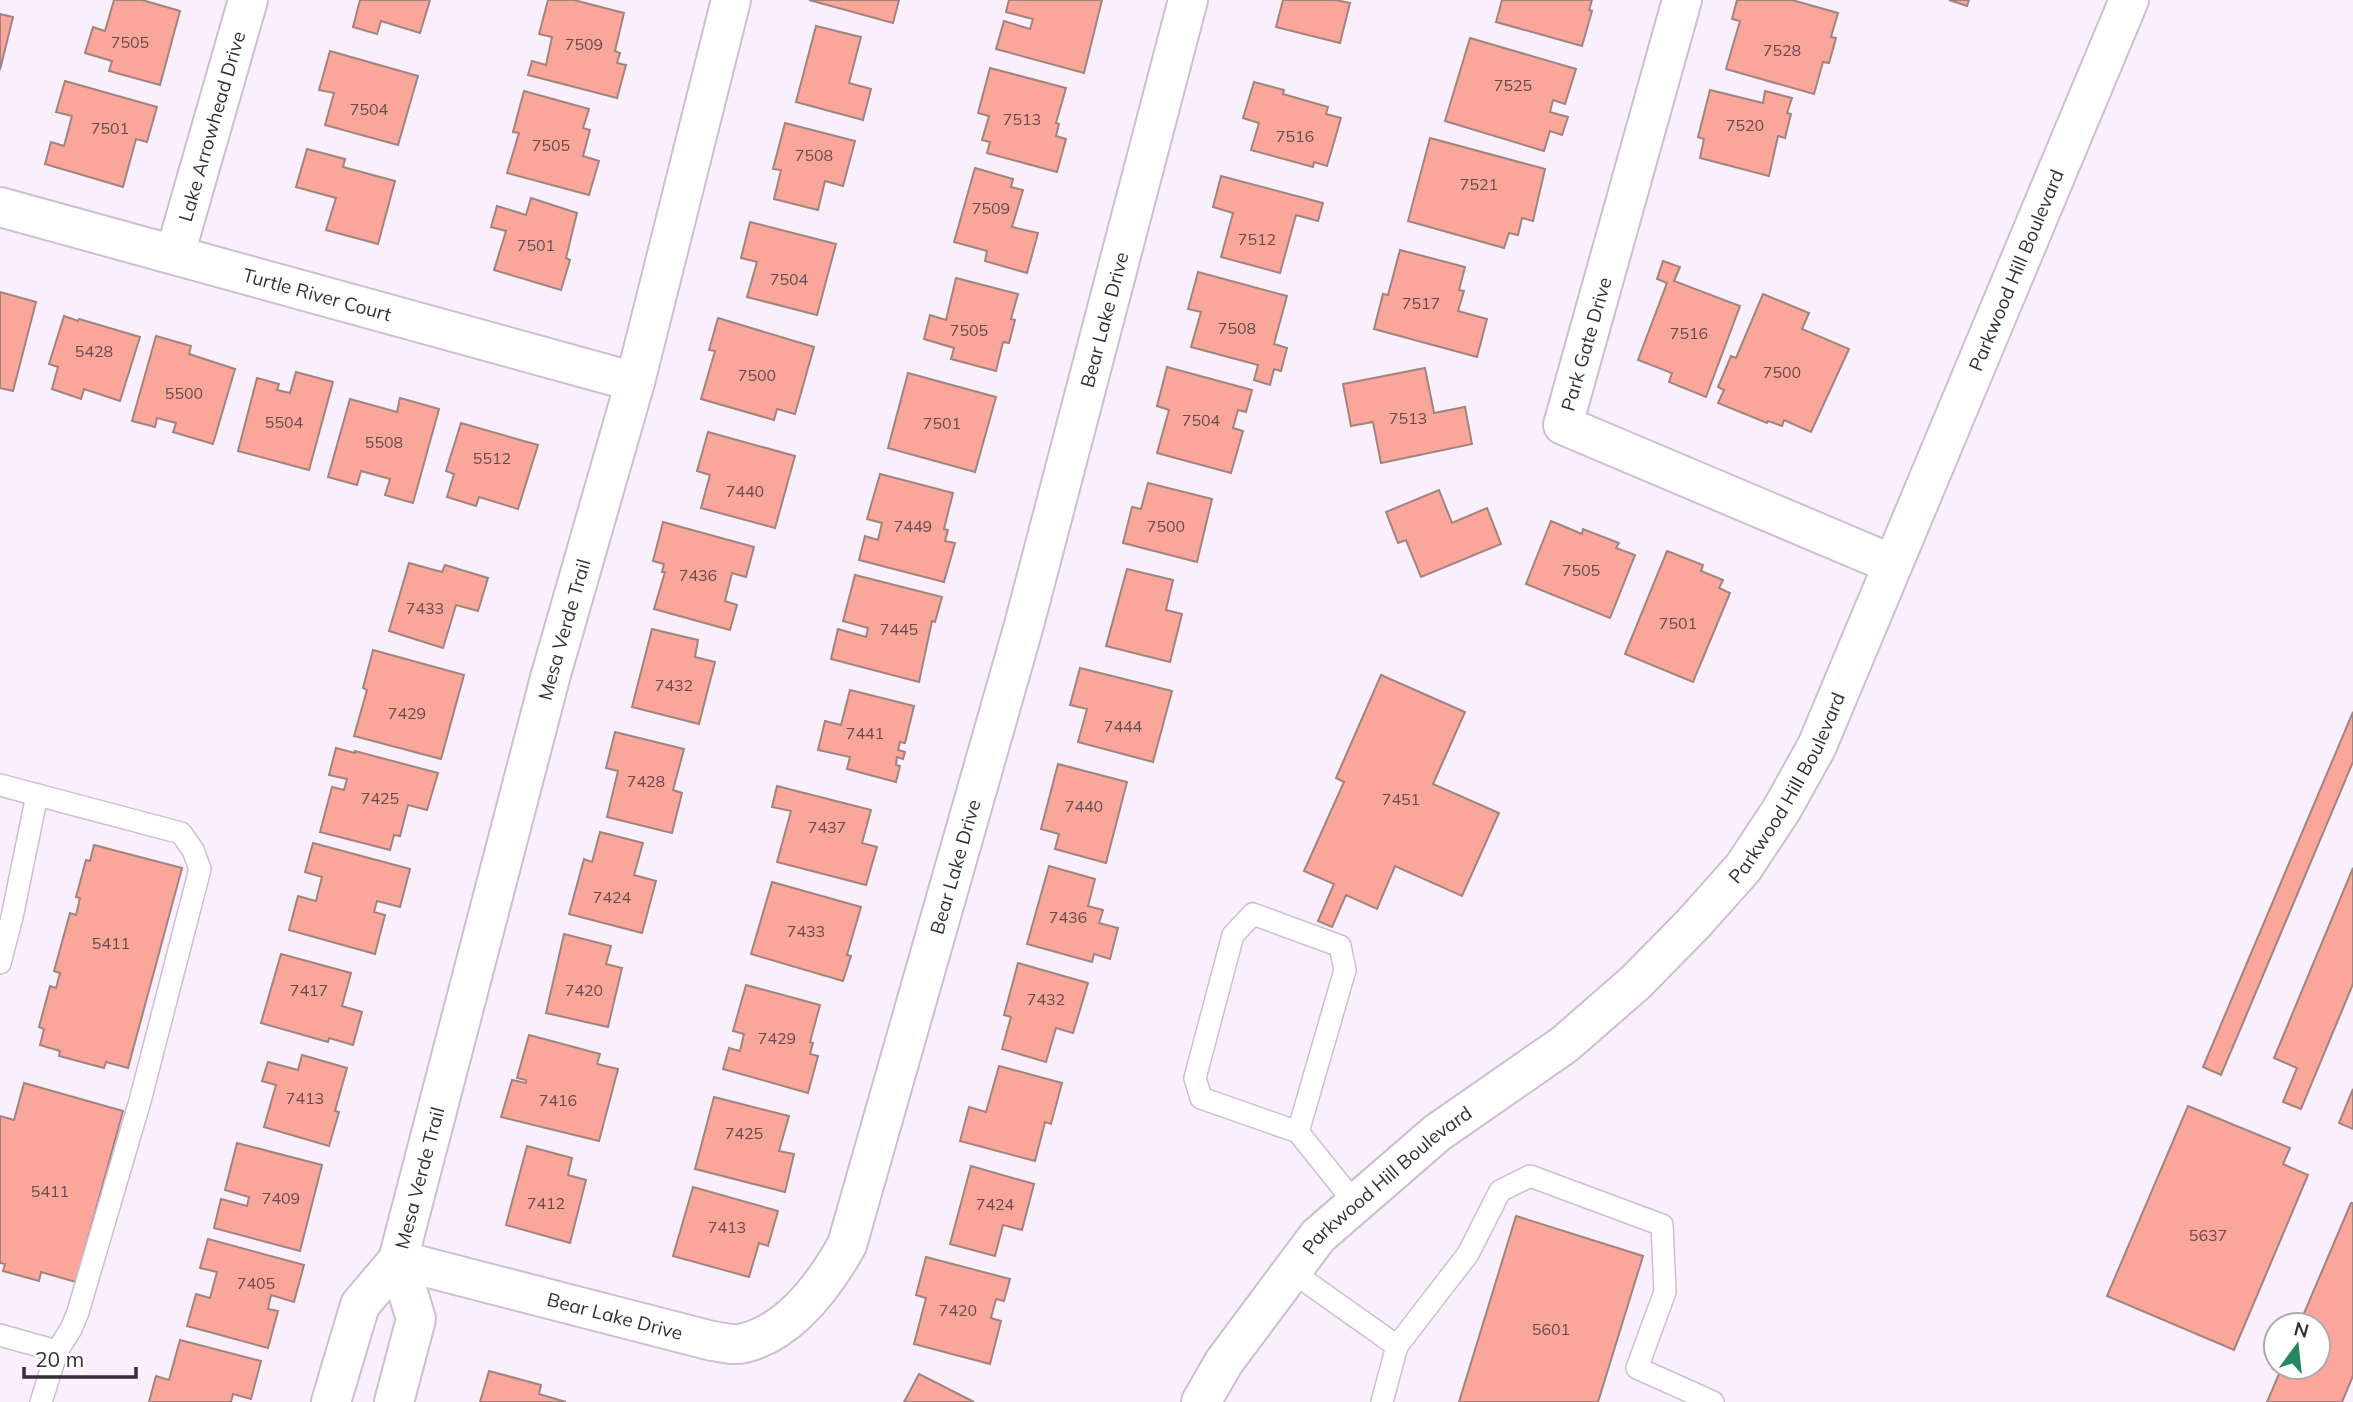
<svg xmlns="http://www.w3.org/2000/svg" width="2353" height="1402" viewBox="0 0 2353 1402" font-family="Mulish,sans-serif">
  <rect width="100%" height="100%" fill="#faeffd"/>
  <g fill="#faa69a" stroke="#a2847f" stroke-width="2">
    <path d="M 114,0 L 142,0 L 180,11 L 160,85 L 109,71 L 112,61 L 85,53 L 93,27 L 105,31 Z"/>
    <path d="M 360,0 L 430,0 L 420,33 L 381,21 L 377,34 L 353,27 Z"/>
    <path d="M 548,0 L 574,0 L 624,13 L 615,51 L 620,53 L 617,63 L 626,65 L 617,98 L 528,75 L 532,61 L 546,65 L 552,37 L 539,34 Z"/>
    <path d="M 809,0 L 899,0 L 893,23 Z"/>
    <path d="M 1009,0 L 1102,0 L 1084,73 L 996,49 L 1004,21 L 1030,29 L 1033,19 L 1006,12 Z"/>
    <path d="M 1283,0 L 1336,0 L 1350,3 L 1340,43 L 1276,27 Z"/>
    <path d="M 1502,0 L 1592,0 L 1589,10 L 1592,11 L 1582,46 L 1496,22 Z"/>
    <path d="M 1737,0 L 1792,0 L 1838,13 L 1831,37 L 1836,38 L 1829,63 L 1823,62 L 1814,94 L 1726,69 L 1740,21 L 1732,19 Z"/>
    <path d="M 1949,0 L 1969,0 L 1967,6 Z"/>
    <path d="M 0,14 L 13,17 L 0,70 Z"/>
    <path d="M 816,26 L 861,37 L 849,83 L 871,89 L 863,120 L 796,102 Z"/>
    <path d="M 1470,38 L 1576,69 L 1565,104 L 1553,100 L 1550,112 L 1568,117 L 1562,135 L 1550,131 L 1544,151 L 1445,121 Z"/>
    <path d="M 330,51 L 418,76 L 398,145 L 325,125 L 334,93 L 319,90 Z"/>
    <path d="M 990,68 L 1066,88 L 1056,123 L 1059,124 L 1056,136 L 1066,139 L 1057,172 L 987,153 L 990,142 L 982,140 L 989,116 L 978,113 Z"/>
    <path d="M 65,81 L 157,107 L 147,142 L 136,139 L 123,187 L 45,164 L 51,142 L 64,146 L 72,116 L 56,112 Z"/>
    <path d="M 1254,82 L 1284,90 L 1283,94 L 1328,107 L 1326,114 L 1341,118 L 1327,166 L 1314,162 L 1313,167 L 1251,150 L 1259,123 L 1243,118 Z"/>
    <path d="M 1710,90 L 1763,103 L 1765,91 L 1792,98 L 1787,113 L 1791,114 L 1785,138 L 1778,136 L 1769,176 L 1700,158 L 1704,139 L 1698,137 Z"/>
    <path d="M 524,91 L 589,109 L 583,128 L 590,130 L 583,156 L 599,161 L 589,195 L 507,173 L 519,133 L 513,132 Z"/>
    <path d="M 785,123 L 855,141 L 843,186 L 825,181 L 818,210 L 774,199 L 781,170 L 773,169 Z"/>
    <path d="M 1430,138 L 1545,169 L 1533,221 L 1522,218 L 1518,235 L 1509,233 L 1504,248 L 1408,221 Z"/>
    <path d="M 307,149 L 345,159 L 343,167 L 395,181 L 378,244 L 326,230 L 336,198 L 296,187 Z"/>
    <path d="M 975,168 L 1013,179 L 1011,187 L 1023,190 L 1012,227 L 1038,233 L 1027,273 L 985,261 L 987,251 L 954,242 Z"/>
    <path d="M 1221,176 L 1323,203 L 1318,221 L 1296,215 L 1280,273 L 1221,257 L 1233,213 L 1213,207 Z"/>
    <path d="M 531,198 L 577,213 L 566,258 L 570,260 L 561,290 L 494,270 L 506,231 L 491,227 L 497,206 L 526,215 Z"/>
    <path d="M 750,222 L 836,244 L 817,315 L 747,297 L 757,262 L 741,258 Z"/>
    <path d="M 1400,250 L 1465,267 L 1459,290 L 1464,291 L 1458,311 L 1487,319 L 1477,357 L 1374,329 L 1383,294 L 1388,295 Z"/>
    <path d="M 1663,261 L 1680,267 L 1674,281 L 1740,306 L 1706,397 L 1669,382 L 1672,373 L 1638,360 L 1667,283 L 1657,279 Z"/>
    <path d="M 1198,272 L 1287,296 L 1274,344 L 1287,348 L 1281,371 L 1274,369 L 1270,385 L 1254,380 L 1258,365 L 1191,347 L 1201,312 L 1188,309 Z"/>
    <path d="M 956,278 L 1018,294 L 1011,319 L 1015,320 L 1009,343 L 1003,342 L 996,371 L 951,359 L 954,348 L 924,339 L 930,315 L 946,320 Z"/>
    <path d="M 0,292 L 36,302 L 13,391 L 0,388 Z"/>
    <path d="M 1763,294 L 1809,313 L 1802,329 L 1849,349 L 1811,432 L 1784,420 L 1782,426 L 1768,421 L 1767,423 L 1718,403 L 1724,390 L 1718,387 L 1731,356 L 1736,358 Z"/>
    <path d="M 64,316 L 78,321 L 79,319 L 140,337 L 120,401 L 84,389 L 81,399 L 52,389 L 58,367 L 49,364 Z"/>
    <path d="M 718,318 L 814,347 L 795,414 L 777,409 L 774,420 L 701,399 L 715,351 L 709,350 Z"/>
    <path d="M 156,336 L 191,346 L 189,354 L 235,369 L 213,444 L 173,432 L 176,423 L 157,418 L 155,427 L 132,421 Z"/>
    <path d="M 1167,367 L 1252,390 L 1246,412 L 1238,410 L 1233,428 L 1243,431 L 1231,473 L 1157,453 L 1169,410 L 1157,406 Z"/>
    <path d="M 1425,368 L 1434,413 L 1465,407 L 1472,444 L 1381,463 L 1373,422 L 1351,426 L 1343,384 Z"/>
    <path d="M 296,372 L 333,382 L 309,470 L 238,451 L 257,378 L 279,384 L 277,390 L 290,393 Z"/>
    <path d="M 908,373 L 996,397 L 975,472 L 888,448 Z"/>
    <path d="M 400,398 L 439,409 L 413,503 L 385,495 L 390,479 L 361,471 L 357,485 L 328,477 L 350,399 L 397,412 Z"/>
    <path d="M 461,423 L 538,445 L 518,509 L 479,497 L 476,506 L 447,497 L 454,474 L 446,471 Z"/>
    <path d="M 708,432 L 795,456 L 775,528 L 701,508 L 710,475 L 697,471 Z"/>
    <path d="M 880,474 L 953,493 L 944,529 L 948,530 L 945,541 L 955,543 L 944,582 L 859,560 L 865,536 L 878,540 L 882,523 L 867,519 Z"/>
    <path d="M 1148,483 L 1212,499 L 1197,562 L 1123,543 L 1132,507 L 1141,509 Z"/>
    <path d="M 1439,490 L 1452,523 L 1487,508 L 1501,544 L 1421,577 L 1406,540 L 1398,543 L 1386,512 Z"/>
    <path d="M 1551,521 L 1582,534 L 1583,529 L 1619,543 L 1616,548 L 1635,555 L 1610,618 L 1526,584 Z"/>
    <path d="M 663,522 L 754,547 L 746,577 L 732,573 L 725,601 L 737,605 L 730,630 L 654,609 L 665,572 L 662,572 L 664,564 L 653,561 Z"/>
    <path d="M 1667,551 L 1703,565 L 1701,571 L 1723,580 L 1719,588 L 1730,593 L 1693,682 L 1625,654 Z"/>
    <path d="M 409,563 L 442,572 L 445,565 L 488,578 L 478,611 L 456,605 L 443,648 L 389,631 Z"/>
    <path d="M 1127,569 L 1173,580 L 1166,610 L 1182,614 L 1170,662 L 1106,646 Z"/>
    <path d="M 855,575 L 942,597 L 935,622 L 932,621 L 919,682 L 831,659 L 838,629 L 866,637 L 868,628 L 843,621 Z"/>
    <path d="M 652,629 L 698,640 L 695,657 L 715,662 L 699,724 L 632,707 Z"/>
    <path d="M 373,650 L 464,675 L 441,759 L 354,736 L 367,690 L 363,688 Z"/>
    <path d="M 1080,668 L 1172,691 L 1153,762 L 1078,742 L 1087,709 L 1070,705 Z"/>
    <path d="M 1381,675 L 1465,712 L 1433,784 L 1499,813 L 1462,896 L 1395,866 L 1377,909 L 1346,895 L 1332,927 L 1318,921 L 1334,884 L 1304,871 L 1344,782 L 1336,778 Z"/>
    <path d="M 850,690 L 914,706 L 905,743 L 900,742 L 898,750 L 905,752 L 903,759 L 897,757 L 896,765 L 900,766 L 896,782 L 847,769 L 850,757 L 818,750 L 825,721 L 841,725 Z"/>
    <path d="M 2353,712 L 2353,762 L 2221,1075 L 2203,1067 Z"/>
    <path d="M 615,732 L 684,749 L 673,790 L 682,793 L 672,833 L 607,817 L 618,771 L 606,768 Z"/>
    <path d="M 336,748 L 355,753 L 355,751 L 438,773 L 427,810 L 408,805 L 400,836 L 394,835 L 390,850 L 320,832 L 332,787 L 344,790 L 347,779 L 329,775 Z"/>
    <path d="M 1058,764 L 1127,782 L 1106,863 L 1055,849 L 1059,834 L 1041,829 Z"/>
    <path d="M 777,786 L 871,810 L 862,843 L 877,847 L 866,885 L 777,862 L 791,811 L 772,807 Z"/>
    <path d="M 600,832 L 643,843 L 634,875 L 656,881 L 642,933 L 569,914 L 584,859 L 592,862 Z"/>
    <path d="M 313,843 L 410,869 L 400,907 L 377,901 L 374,912 L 385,915 L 375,954 L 289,930 L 298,896 L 316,901 L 322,877 L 305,872 Z"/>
    <path d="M 94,845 L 182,868 L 128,1068 L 106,1062 L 104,1068 L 59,1056 L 60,1051 L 40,1045 L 44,1029 L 39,1027 L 50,986 L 56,988 L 60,973 L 54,971 L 70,913 L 76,915 L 80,898 L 76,897 L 86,860 L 90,861 Z"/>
    <path d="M 1049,866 L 1095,879 L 1088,906 L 1103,910 L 1099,923 L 1118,928 L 1110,959 L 1094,954 L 1092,962 L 1027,944 Z"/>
    <path d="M 2353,868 L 2353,984 L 2301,1109 L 2283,1102 L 2297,1068 L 2274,1058 Z"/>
    <path d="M 772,882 L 861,907 L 847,955 L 851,956 L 843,981 L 751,954 Z"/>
    <path d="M 564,934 L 611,946 L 606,964 L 622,968 L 608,1027 L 546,1013 Z"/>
    <path d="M 281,954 L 351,973 L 342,1006 L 362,1012 L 353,1045 L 329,1038 L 328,1042 L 261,1023 Z"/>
    <path d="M 1018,963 L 1088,983 L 1073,1033 L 1056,1028 L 1046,1062 L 1002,1049 L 1011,1017 L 1004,1015 Z"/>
    <path d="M 746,985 L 820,1005 L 810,1042 L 813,1043 L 810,1054 L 818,1056 L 808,1093 L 723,1069 L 729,1048 L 740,1051 L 744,1034 L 733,1031 Z"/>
    <path d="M 529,1035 L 600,1054 L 597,1064 L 618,1069 L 599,1141 L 501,1117 L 512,1080 L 526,1083 L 526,1080 L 517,1078 Z"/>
    <path d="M 302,1055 L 347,1068 L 335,1111 L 339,1112 L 329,1146 L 264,1127 L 276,1085 L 262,1081 L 268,1062 L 298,1070 Z"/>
    <path d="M 999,1066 L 1062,1083 L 1051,1124 L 1045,1122 L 1035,1161 L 960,1141 L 969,1107 L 986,1112 Z"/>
    <path d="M 24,1083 L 123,1111 L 76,1282 L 41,1272 L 39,1281 L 3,1271 L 5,1264 L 0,1263 L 0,1116 L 14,1120 Z"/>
    <path d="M 2353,1089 L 2353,1129 L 2339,1123 Z"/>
    <path d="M 714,1097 L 789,1116 L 779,1151 L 794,1154 L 785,1192 L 695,1169 Z"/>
    <path d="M 2188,1106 L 2290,1148 L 2283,1164 L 2308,1175 L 2234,1350 L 2107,1296 Z"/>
    <path d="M 237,1143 L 322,1165 L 300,1251 L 214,1228 L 221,1199 L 247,1206 L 249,1197 L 225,1190 Z"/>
    <path d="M 527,1146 L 572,1158 L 568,1175 L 586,1180 L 570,1243 L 506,1225 Z"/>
    <path d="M 971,1166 L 1034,1184 L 1022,1230 L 1003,1225 L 995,1256 L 950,1244 Z"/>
    <path d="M 693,1187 L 778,1211 L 768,1246 L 759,1243 L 749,1277 L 673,1256 Z"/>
    <path d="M 2351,1203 L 2353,1203 L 2353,1376 L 2342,1402 L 2267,1402 L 2282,1367 L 2318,1367 L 2318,1325 L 2299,1325 Z"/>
    <path d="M 1516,1216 L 1643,1256 L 1598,1402 L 1459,1402 Z"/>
    <path d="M 208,1239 L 304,1265 L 294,1302 L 271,1295 L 268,1309 L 278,1311 L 268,1348 L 187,1326 L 196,1294 L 210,1298 L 217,1272 L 200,1268 Z"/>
    <path d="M 926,1257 L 1010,1279 L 1004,1301 L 996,1299 L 991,1318 L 1001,1321 L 990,1364 L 914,1344 L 926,1298 L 916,1295 Z"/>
    <path d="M 180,1340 L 261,1361 L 251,1399 L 233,1394 L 231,1402 L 149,1402 L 156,1376 L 169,1380 Z"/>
    <path d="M 489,1371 L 541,1385 L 539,1394 L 566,1402 L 480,1402 Z"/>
    <path d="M 919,1374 L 974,1402 L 904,1402 Z"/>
  </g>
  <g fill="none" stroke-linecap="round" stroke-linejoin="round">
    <g stroke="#cfbdd4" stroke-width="24">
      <g id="lane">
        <path d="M 0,785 L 181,833 L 193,850 L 200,869 L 140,1101 L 78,1312 L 71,1329 L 57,1351"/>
        <path d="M 0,963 L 12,917 L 37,795"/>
        <path d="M 1298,1132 L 1345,970 L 1340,946 L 1253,914 L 1233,935 L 1195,1078 L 1201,1098 L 1298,1132 L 1355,1203"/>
        <path d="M 1291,1271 L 1397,1346 L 1382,1402"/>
        <path d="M 0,1335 L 57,1351 L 41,1402"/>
        <path d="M 1397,1346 L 1468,1254 L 1500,1191 L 1530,1176 L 1662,1225 L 1665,1292 L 1637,1368 L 1713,1402"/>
      </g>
    </g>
    <g stroke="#cfbdd4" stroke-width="42">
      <g id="street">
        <path d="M 1682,0 L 1563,425 L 1892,564"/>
        <path id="s1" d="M 0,207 L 635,382"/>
        <path id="s2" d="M 175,254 L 248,0"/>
        <path id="s3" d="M 398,1260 L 712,1341 C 721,1342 735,1346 744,1343 C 790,1332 825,1284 847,1245 L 1024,625 L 1188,0"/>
        <path id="s4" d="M 331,1402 L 360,1305 L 398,1260 L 550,678 L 635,382 L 731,0"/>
        <path d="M 394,1402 L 416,1319 L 398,1260"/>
      </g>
    </g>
    <g stroke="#cfbdd4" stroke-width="42">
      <g id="secondary">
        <path id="s5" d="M 1201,1402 L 1224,1362 L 1318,1236 L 1437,1133 L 1565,1044 L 1636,982 L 1693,924 L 1743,868 L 1782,809 L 1817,746 L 2129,0"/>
      </g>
    </g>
    <use href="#lane" stroke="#fff" stroke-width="21"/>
    <use href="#street" stroke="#fff" stroke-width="38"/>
    <use href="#secondary" stroke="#fff" stroke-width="38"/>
  </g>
  <g text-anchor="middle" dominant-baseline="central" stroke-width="5" stroke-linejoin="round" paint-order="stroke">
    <g font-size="16" fill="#664c50">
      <text x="130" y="42">7505</text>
      <text x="584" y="44">7509</text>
      <text x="1782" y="50">7528</text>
      <text x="1513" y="85">7525</text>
      <text x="369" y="109">7504</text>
      <text x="1022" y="119">7513</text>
      <text x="1745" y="125">7520</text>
      <text x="110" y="128">7501</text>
      <text x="1295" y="136">7516</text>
      <text x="551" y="145">7505</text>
      <text x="814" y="155">7508</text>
      <text x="1479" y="184">7521</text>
      <text x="991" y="208">7509</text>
      <text x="1257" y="239">7512</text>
      <text x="536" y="245">7501</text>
      <text x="789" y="279">7504</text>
      <text x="1421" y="303">7517</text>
      <text x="1237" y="328">7508</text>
      <text x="969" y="330">7505</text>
      <text x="1689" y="333">7516</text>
      <text x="94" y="351">5428</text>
      <text x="1782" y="372">7500</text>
      <text x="757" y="375">7500</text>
      <text x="184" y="393">5500</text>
      <text x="1408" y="418">7513</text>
      <text x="1201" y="420">7504</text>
      <text x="284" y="422">5504</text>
      <text x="942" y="423">7501</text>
      <text x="384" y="442">5508</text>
      <text x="492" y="458">5512</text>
      <text x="745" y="491">7440</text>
      <text x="913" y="526">7449</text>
      <text x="1166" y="526">7500</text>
      <text x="1581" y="570">7505</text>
      <text x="698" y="575">7436</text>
      <text x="425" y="608">7433</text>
      <text x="1678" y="623">7501</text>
      <text x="899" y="629">7445</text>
      <text x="674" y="685">7432</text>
      <text x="407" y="713">7429</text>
      <text x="1123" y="726">7444</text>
      <text x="865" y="733">7441</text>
      <text x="646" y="781">7428</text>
      <text x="380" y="798">7425</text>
      <text x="1401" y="799">7451</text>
      <text x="1084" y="806">7440</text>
      <text x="827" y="827">7437</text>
      <text x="612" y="897">7424</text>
      <text x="1068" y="917">7436</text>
      <text x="806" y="931">7433</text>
      <text x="111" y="943">5411</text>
      <text x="309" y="990">7417</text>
      <text x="584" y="990">7420</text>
      <text x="1046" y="999">7432</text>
      <text x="777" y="1038">7429</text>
      <text x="305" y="1098">7413</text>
      <text x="558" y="1100">7416</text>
      <text x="744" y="1133">7425</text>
      <text x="50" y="1191">5411</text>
      <text x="281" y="1198">7409</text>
      <text x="546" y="1203">7412</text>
      <text x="995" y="1204">7424</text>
      <text x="727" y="1227">7413</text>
      <text x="2208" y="1235">5637</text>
      <text x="256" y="1283">7405</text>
      <text x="958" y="1310">7420</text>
      <text x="1551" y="1329">5601</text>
    </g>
    <g font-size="19" fill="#352e37" stroke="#fff">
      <text stroke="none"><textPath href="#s2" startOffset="133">Lake Arrowhead Drive</textPath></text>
      <text stroke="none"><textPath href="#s5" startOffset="1426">Parkwood Hill Boulevard</textPath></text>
      <text stroke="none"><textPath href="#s1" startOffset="329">Turtle River Court</textPath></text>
      <text stroke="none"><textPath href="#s3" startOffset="1463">Bear Lake Drive</textPath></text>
      <text transform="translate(1586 344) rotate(-74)">Park Gate Drive</text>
      <text stroke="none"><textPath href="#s4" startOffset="812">Mesa Verde Trail</textPath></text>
      <text stroke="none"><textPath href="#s5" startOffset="859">Parkwood Hill Boulevard</textPath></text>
      <text stroke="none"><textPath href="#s3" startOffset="896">Bear Lake Drive</textPath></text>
      <text stroke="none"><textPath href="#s4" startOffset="245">Mesa Verde Trail</textPath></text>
      <text stroke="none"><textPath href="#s5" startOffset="292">Parkwood Hill Boulevard</textPath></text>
      <text stroke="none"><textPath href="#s3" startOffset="224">Bear Lake Drive</textPath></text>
    </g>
  </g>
  <g transform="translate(2297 1346) rotate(15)"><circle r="33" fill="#ffffff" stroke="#aeabaf" stroke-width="2"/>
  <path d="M0-5L12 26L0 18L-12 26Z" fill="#248760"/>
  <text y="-10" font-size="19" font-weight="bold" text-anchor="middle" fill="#352e37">N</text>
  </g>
  <path d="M24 1367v10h112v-10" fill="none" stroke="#352e37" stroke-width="3.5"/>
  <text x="35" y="1367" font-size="21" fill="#352e37" stroke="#ffffff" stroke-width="5" paint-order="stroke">20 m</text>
</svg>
